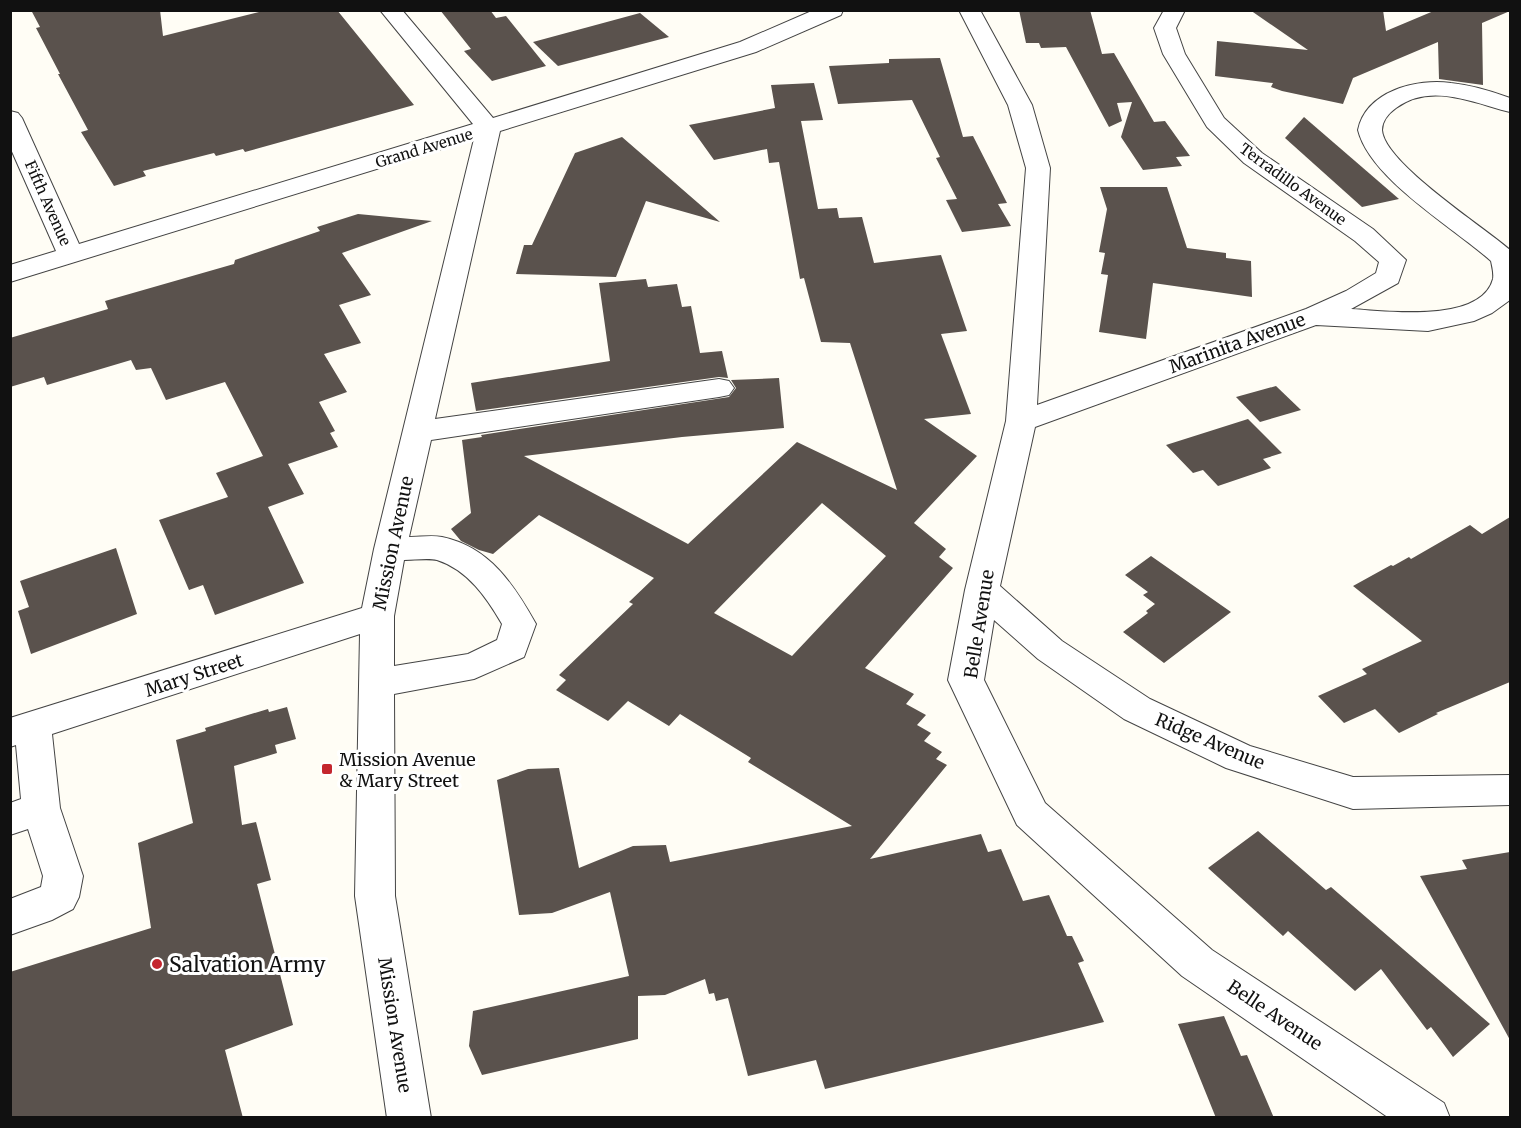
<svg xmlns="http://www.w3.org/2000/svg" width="1521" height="1128" viewBox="0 0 1521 1128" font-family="Merriweather,serif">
  <rect width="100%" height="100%" fill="#fffdf5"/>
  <g fill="#5a524d" fill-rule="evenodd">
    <path d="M 31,10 L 160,10 L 163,36 L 267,10 L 337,10 L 414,105 L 245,152 L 243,149 L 216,156 L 214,153 L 143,171 L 146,176 L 114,186 L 81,132 L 88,130 L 58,74 L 60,74 L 36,28 L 40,27 Z"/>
    <path d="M 440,10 L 490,10 L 496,18 L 506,16 L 546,66 L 492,81 L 464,51 L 471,49 Z"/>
    <path d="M 1019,10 L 1090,10 L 1102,54 L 1114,53 L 1154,122 L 1165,121 L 1190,156 L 1176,157 L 1182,166 L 1143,170 L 1121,137 L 1132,102 L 1117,103 L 1122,121 L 1109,127 L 1066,47 L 1041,48 L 1039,43 L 1026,43 Z"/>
    <path d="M 1250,10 L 1383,10 L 1386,31 L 1436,10 L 1510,11 L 1482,23 L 1483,85 L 1439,79 L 1438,42 L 1353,78 L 1343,104 L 1282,91 L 1271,87 L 1273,83 L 1215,76 L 1217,41 L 1308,50 Z"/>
    <path d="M 640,13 L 669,37 L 558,66 L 533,42 Z"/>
    <path d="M 940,58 L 963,137 L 973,136 L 1007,203 L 998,204 L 1011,226 L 962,232 L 946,200 L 957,199 L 936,158 L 940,157 L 912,100 L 838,104 L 829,66 L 889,63 L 889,59 Z"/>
    <path d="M 814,83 L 823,120 L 801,121 L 818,209 L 837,208 L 839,218 L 862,217 L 874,263 L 941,255 L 967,331 L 941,334 L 971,414 L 924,419 L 977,456 L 914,523 L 946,549 L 939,557 L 953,568 L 865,668 L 914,694 L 906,704 L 926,715 L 917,725 L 931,733 L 924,741 L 942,752 L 936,759 L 947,765 L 870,859 L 981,834 L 988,852 L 1001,849 L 1023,901 L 1049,895 L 1067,936 L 1072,936 L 1084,961 L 1078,963 L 1104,1022 L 825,1089 L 816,1060 L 748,1076 L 728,998 L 716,1001 L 714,993 L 709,994 L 705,979 L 665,995 L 638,996 L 638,1039 L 482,1075 L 469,1046 L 473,1011 L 629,976 L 610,892 L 552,913 L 519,915 L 497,780 L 528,769 L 559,768 L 579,868 L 633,846 L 666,845 L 670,862 L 852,826 L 748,762 L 751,758 L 680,714 L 669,726 L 628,701 L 608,721 L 556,690 L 566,680 L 559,675 L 633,604 L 629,602 L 654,578 L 539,515 L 493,554 L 479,550 L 461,541 L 451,529 L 471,513 L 462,440 L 482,437 L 481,435 L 729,397 L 736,388 L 731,380 L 779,378 L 784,428 L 682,437 L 524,456 L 688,544 L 797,442 L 897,490 L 850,343 L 821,342 L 804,278 L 800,279 L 779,162 L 769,163 L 767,149 L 714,160 L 689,125 L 775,108 L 771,85 ZM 822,503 L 886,556 L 792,656 L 714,613 Z"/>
    <path d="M 1304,117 L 1399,199 L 1362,207 L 1285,138 Z"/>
    <path d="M 622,137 L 720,222 L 646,201 L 616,277 L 516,274 L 524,245 L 532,245 L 575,153 Z"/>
    <path d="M 1100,187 L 1167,187 L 1187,248 L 1226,253 L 1226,258 L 1251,261 L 1252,297 L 1153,283 L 1146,339 L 1099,332 L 1108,275 L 1101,274 L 1105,253 L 1099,252 L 1107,209 Z"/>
    <path d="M 358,214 L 432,221 L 342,253 L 371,295 L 339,305 L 361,343 L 324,354 L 347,392 L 319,402 L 335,431 L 330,433 L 338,447 L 288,464 L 304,494 L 268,507 L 304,583 L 215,615 L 203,585 L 189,590 L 159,520 L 228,497 L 216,473 L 263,456 L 225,382 L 166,400 L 151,368 L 136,370 L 131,360 L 47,385 L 44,377 L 10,387 L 10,338 L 108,309 L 105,301 L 234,264 L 235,260 L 320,231 L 317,227 Z"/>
    <path d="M 646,279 L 648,287 L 677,284 L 682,307 L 691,306 L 700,353 L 722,351 L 728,378 L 719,377 L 476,411 L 471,383 L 610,361 L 599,283 Z"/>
    <path d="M 1276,386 L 1301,410 L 1260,422 L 1236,397 Z"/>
    <path d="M 1248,419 L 1282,453 L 1263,459 L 1271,468 L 1218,486 L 1203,470 L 1193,473 L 1166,445 Z"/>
    <path d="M 1510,517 L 1510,682 L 1436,713 L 1438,714 L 1399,733 L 1375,709 L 1344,723 L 1318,696 L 1367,674 L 1362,669 L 1422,641 L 1353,586 L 1391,565 L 1393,566 L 1409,557 L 1411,559 L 1470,525 L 1482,534 Z"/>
    <path d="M 116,548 L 137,614 L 31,654 L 18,611 L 29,607 L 20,581 Z"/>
    <path d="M 1151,556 L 1231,612 L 1164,663 L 1123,632 L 1148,613 L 1146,611 L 1155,604 L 1143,595 L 1148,592 L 1125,575 Z"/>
    <path d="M 287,707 L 296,739 L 275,745 L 277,753 L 234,766 L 242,825 L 256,822 L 271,880 L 257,884 L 293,1025 L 225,1050 L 243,1118 L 10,1118 L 10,972 L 151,928 L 138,843 L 193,823 L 176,740 L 206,731 L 205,728 L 268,709 L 269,712 Z"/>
    <path d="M 1258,831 L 1326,890 L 1331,887 L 1490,1024 L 1453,1057 L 1431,1027 L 1427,1030 L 1381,969 L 1355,991 L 1288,931 L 1283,936 L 1208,868 Z"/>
    <path d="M 1510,852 L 1510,1040 L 1420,876 L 1467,869 L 1462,860 Z"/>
    <path d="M 1224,1016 L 1241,1056 L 1247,1055 L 1274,1118 L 1216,1118 L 1178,1024 Z"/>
  </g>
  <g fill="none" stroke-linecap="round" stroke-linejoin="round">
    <g stroke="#444" stroke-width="2">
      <g id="minor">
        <path d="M 380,10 L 402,10 L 493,118 L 740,42 L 814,10 L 843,10 L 841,15 L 756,52 L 500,131 L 435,419 L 719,379 L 729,381 L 734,388 L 729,395 L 719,397 L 431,440 L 409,537 C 420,537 432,535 442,537 C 490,547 514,585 536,624 L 524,657 L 474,679 L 394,694 L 395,896 L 431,1118 L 387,1118 L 355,896 L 360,634 L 52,734 L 60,808 L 83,876 L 79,897 L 73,909 L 52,920 L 10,935 L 10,899 L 41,887 L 43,876 L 28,829 L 10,835 L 10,803 L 21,799 L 16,745 L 10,747 L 10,718 L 362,608 L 374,549 L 474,139 L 10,282 L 10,265 L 56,251 L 10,147 L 10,111 L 18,113 L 22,118 L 79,244 L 473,124 ZM 404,560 C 414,560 428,558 437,560 C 468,570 487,598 502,624 L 497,640 L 468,654 L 394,666 L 394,616 Z"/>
        <path d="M 959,10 L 980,10 L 1032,105 L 1050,168 L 1037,405 L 1306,309 L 1346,291 L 1376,273 L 1379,262 L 1355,241 L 1244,163 L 1207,127 L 1163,54 L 1154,28 L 1164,10 L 1185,10 L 1176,28 L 1185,54 L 1224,118 L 1262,153 L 1373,229 L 1406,260 L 1398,283 L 1351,309 C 1385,311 1481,324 1493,279 C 1494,273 1492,266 1491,261 C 1453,227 1370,179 1358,130 C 1366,91 1417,78 1451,83 C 1471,85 1491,91 1510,98 L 1510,112 C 1473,103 1431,82 1396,108 C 1389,113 1382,121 1382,130 C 1384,163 1484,227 1510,250 L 1510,300 L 1492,313 L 1474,321 L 1428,331 L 1316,325 L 1035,427 L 1000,586 L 1062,641 L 1150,699 L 1250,746 L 1353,777 L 1510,775 L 1510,805 L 1353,809 L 1226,768 L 1124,719 L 1038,659 L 994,620 L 984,680 L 1045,803 L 1212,950 L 1444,1103 L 1450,1118 L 1389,1118 L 1182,976 L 1017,825 L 948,680 L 965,590 L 1006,421 L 1026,168 L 1008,105 Z"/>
      </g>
    </g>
    <use href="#minor" fill="#fff" fill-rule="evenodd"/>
  </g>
  <g fill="#c4262e" stroke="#fff" stroke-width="2">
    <rect x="321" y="763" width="12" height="12" rx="3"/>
    <circle cx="157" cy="964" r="6"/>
  </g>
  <g text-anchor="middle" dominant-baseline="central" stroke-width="6" stroke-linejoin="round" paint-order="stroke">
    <g font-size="15" fill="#111" stroke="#fff">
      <text transform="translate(424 148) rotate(-17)">Grand Avenue</text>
      <text transform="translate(1293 184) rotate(36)">Terradillo Avenue</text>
      <text transform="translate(48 203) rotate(66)">Fifth Avenue</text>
    </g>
    <g font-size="18" fill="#111" stroke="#fff">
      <text transform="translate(1237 343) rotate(-20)">Marinita Avenue</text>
      <text transform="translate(393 543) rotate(-78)">Mission Avenue</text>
      <text transform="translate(979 624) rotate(-81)">Belle Avenue</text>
      <text transform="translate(194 675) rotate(-18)">Mary Street</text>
      <text transform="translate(1210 741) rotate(23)">Ridge Avenue</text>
      <text transform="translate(1275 1015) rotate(34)">Belle Avenue</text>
      <text transform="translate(395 1025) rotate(81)">Mission Avenue</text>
    </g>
    <g font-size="18" fill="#111" stroke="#fff" text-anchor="start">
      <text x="339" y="759">Mission Avenue<tspan x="339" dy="21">&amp; Mary Street</tspan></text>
    </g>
    <g font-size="21" fill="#111" stroke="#fff" text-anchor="start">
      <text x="169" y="964">Salvation Army</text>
    </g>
  </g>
  <rect width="1521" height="1128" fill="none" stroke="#111111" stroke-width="24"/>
</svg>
